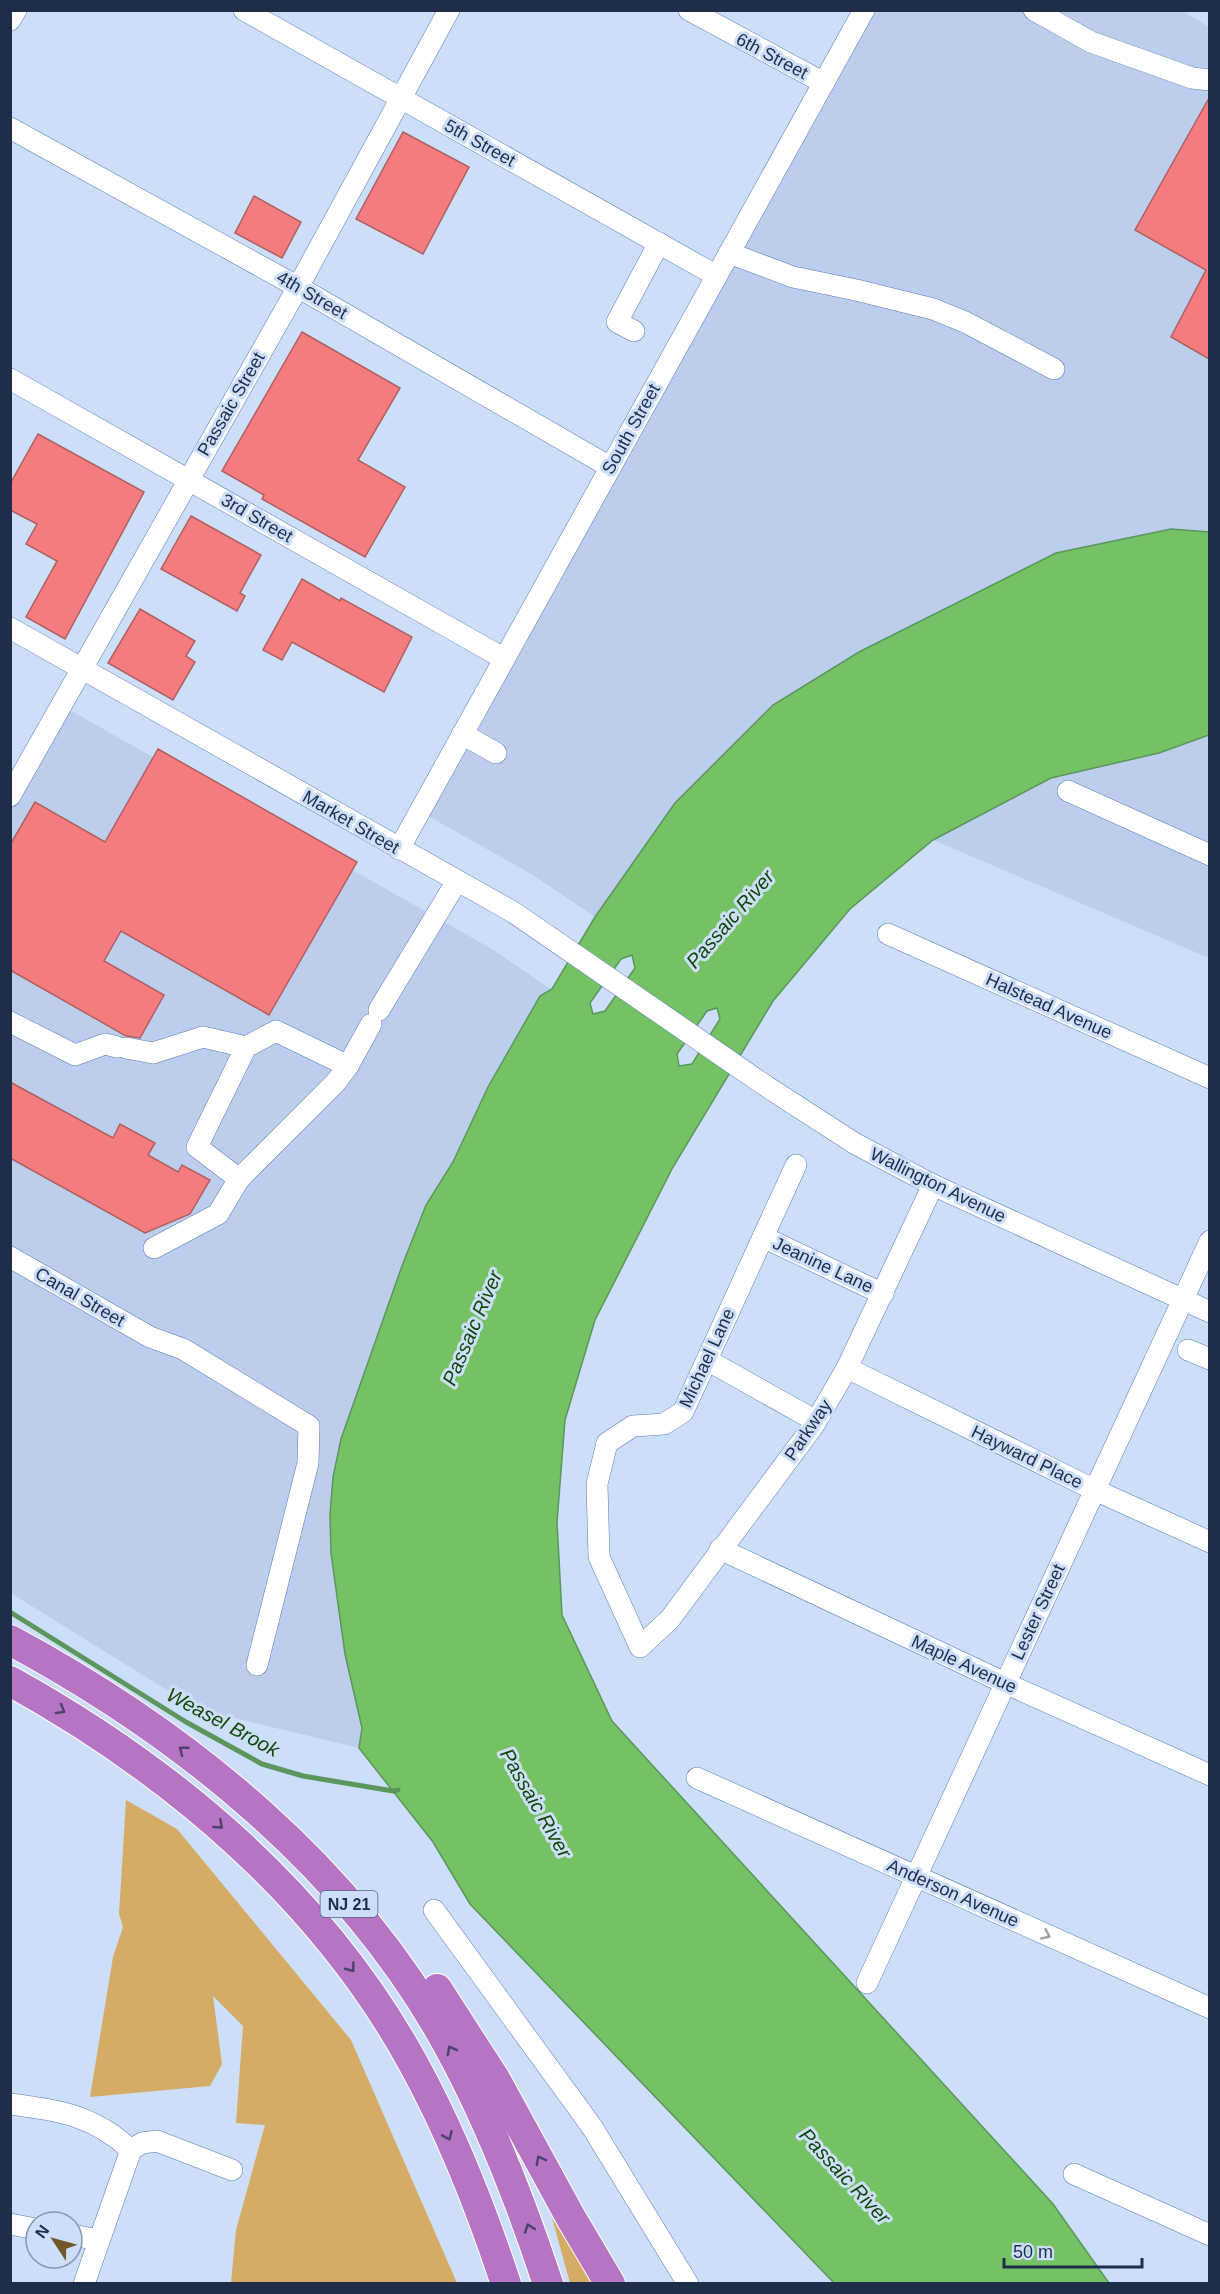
<svg xmlns="http://www.w3.org/2000/svg" width="1220" height="2294" viewBox="0 0 1220 2294" font-family="Helvetica,sans-serif">
  <rect width="100%" height="100%" fill="#cddef9"/>
  <g fill="#bcceeb">
    <path d="M 865,11 L 1182,11 L 1209,27 L 1209,532 L 1171,529 L 675,803 L 595,917 L 533,875 L 421,812 Z"/>
    <path d="M 61,705 L 492,949 L 552,990 L 540,996 L 488,1087 L 453,1162 L 426,1205 L 341,1439 L 333,1477 L 330,1515 L 331,1553 L 345,1654 L 362,1728 L 359,1748 L 197,1709 L 11,1593 L 11,792 Z"/>
    <path d="M 1209,735 L 1209,958 L 933,840 L 1051,778 L 1159,753 Z"/>
  </g>
  <g fill="#d4ac65">
    <path d="M 126,1800 L 177,1829 L 351,2040 L 457,2283 L 231,2283 L 236,2230 L 265,2125 L 236,2123 L 243,2026 L 213,1996 L 222,2064 L 210,2086 L 90,2097 L 113,1957 L 123,1927 L 119,1914 Z"/>
    <path d="M 552,2218 L 597,2283 L 570,2283 Z"/>
  </g>
  <path fill="#75c265" stroke="#5b965c" stroke-width="1.5" fill-rule="evenodd" d="M 1171,529 L 1209,532 L 1209,735 L 1159,753 L 1051,778 L 933,840 L 850,909 L 773,1001 L 673,1167 L 595,1320 L 565,1420 L 557,1522 L 562,1615 L 612,1721 L 1053,2204 L 1109,2283 L 834,2283 L 470,1904 L 433,1842 L 359,1748 L 362,1728 L 345,1654 L 331,1553 L 330,1515 L 333,1477 L 341,1439 L 402,1266 L 426,1205 L 453,1162 L 488,1087 L 540,996 L 552,989 L 595,917 L 675,803 L 773,705 L 859,652 L 1056,553 ZM 632,955 L 635,968 L 605,1011 L 593,1014 L 590,1003 L 621,959 ZM 717,1008 L 720,1019 L 692,1064 L 679,1066 L 677,1054 L 707,1011 Z"/>
  <g fill="none" stroke-linecap="round" stroke-linejoin="round">
    <path stroke="#5b965c" stroke-width="5" d="M 10,1612 L 186,1722 L 262,1764 L 303,1776 L 393,1791 L 398,1790"/>
  </g>
  <g fill="#f47b7e" stroke="#af6061" stroke-width="1.5">
    <path d="M 1209,98 L 1209,359 L 1171,337 L 1206,270 L 1135,230 Z"/>
    <path d="M 403,132 L 469,167 L 423,254 L 356,219 Z"/>
    <path d="M 254,196 L 301,222 L 282,258 L 235,233 Z"/>
    <path d="M 302,332 L 400,388 L 358,460 L 405,487 L 365,557 L 262,499 L 264,495 L 222,471 Z"/>
    <path d="M 38,434 L 144,492 L 65,639 L 26,617 L 57,561 L 26,544 L 37,524 L 10,510 L 10,484 Z"/>
    <path d="M 191,516 L 261,555 L 240,593 L 245,596 L 237,611 L 161,569 Z"/>
    <path d="M 302,579 L 340,601 L 341,598 L 412,637 L 384,692 L 292,642 L 282,660 L 263,650 Z"/>
    <path d="M 140,609 L 195,641 L 186,656 L 195,662 L 173,700 L 108,663 Z"/>
    <path d="M 158,749 L 357,862 L 269,1015 L 121,931 L 104,961 L 164,995 L 140,1038 L 126,1036 L 10,970 L 10,845 L 35,802 L 105,842 Z"/>
    <path d="M 10,1082 L 113,1138 L 120,1124 L 155,1143 L 148,1155 L 178,1172 L 182,1165 L 210,1180 L 190,1214 L 145,1233 L 10,1158 Z"/>
  </g>
  <g fill="none" stroke-linecap="round" stroke-linejoin="round">
    <g stroke="#577cb9" stroke-width="22">
      <g id="minor">
        <path d="M 244,10 L 717,276"/>
        <path d="M 689,10 L 824,83"/>
        <path d="M 1034,10 L 1091,42 L 1192,78 L 1210,80"/>
        <path d="M 10,20 L 16,10"/>
        <path d="M 10,128 L 298,287 L 610,467"/>
        <path d="M 729,253 L 793,277 L 856,290 L 933,309 L 965,322 L 1054,369"/>
        <path d="M 634,331 L 617,322 L 659,243"/>
        <path d="M 10,379 L 503,658"/>
        <path d="M 10,628 L 513,912 L 766,1086 L 854,1143 L 933,1185 L 1210,1312"/>
        <path d="M 462,734 L 496,753"/>
        <path d="M 1068,791 L 1210,855"/>
        <path d="M 10,796 L 298,287 L 449,10"/>
        <path d="M 399,849 L 864,10"/>
        <path d="M 888,934 L 1210,1078"/>
        <path d="M 379,1010 L 457,881"/>
        <path d="M 10,1022 L 75,1055 L 105,1044 L 117,1047"/>
        <path d="M 126,1048 L 153,1053 L 203,1037 L 246,1047"/>
        <path d="M 796,1165 L 683,1412 L 664,1424 L 633,1426 L 607,1443 L 597,1484 L 599,1557 L 640,1647 L 670,1619 L 814,1425 L 847,1368 L 933,1185"/>
        <path d="M 239,1179 L 336,1082 L 348,1066"/>
        <path d="M 763,1237 L 883,1294"/>
        <path d="M 154,1248 L 218,1214 L 239,1179 L 197,1147 L 246,1047 L 276,1031 L 348,1066 L 371,1024"/>
        <path d="M 10,1257 L 150,1337 L 183,1349 L 309,1426 L 308,1463 L 257,1665"/>
        <path d="M 1188,1350 L 1210,1359"/>
        <path d="M 707,1360 L 816,1421"/>
        <path d="M 847,1368 L 1095,1490 L 1210,1542"/>
        <path d="M 720,1549 L 1005,1683 L 1210,1775"/>
        <path d="M 697,1778 L 1210,2008"/>
        <path d="M 434,1910 L 592,2127 L 688,2284"/>
        <path d="M 867,1983 L 1210,1241"/>
        <path d="M 10,2104 C 61,2111 93,2115 131,2150"/>
        <path d="M 1074,2174 L 1210,2235"/>
        <path d="M 10,2224 L 36,2229"/>
        <path d="M 72,2235 L 99,2240"/>
        <path d="M 84,2284 L 131,2150 L 142,2143 L 157,2141 L 232,2170"/>
      </g>
    </g>
    <g stroke="#fff" stroke-width="32">
      <g id="highway">
        <path d="M 10,1640 C 186,1735 351,1868 448,2045 C 490,2121 521,2202 548,2284"/>
        <path d="M 10,1681 C 174,1772 322,1897 413,2063 C 451,2132 481,2208 506,2284"/>
        <path d="M 437,1989 L 495,2079 L 571,2218 L 610,2284"/>
      </g>
    </g>
    <use href="#minor" stroke="#fff" stroke-width="21"/>
    <use href="#highway" stroke="#b575c3" stroke-width="30"/>
  </g>
  <defs><path id="oneway-chevron" d="M-2-3.5L2.5 0L-2 3.5" fill="none" stroke-width="1.6" stroke-linecap="round" stroke-linejoin="round" transform="scale(1.5)"/></defs>
  <g stroke="#4b436d">
    <use href="#oneway-chevron" transform="translate(61 1710) rotate(30)"/>
    <use href="#oneway-chevron" transform="translate(183 1750) rotate(-142)"/>
    <use href="#oneway-chevron" transform="translate(219 1825) rotate(41)"/>
    <use href="#oneway-chevron" transform="translate(351 1968) rotate(53)"/>
    <use href="#oneway-chevron" transform="translate(451 2050) rotate(-118)"/>
    <use href="#oneway-chevron" transform="translate(448 2136) rotate(66)"/>
    <use href="#oneway-chevron" transform="translate(540 2160) rotate(-118)"/>
    <use href="#oneway-chevron" transform="translate(529 2228) rotate(-110)"/>
  </g>
  <use stroke="#9aa1ad" href="#oneway-chevron" transform="translate(1046 1935) rotate(24)"/>
  <g text-anchor="middle" dominant-baseline="central" stroke-width="6" stroke-linejoin="round" paint-order="stroke">
    <rect fill="#cddef9" stroke="#52637d" stroke-width="1.5" x="320.5" y="1891" width="57" height="26" rx="4.5"/>
    <g font-size="16" font-weight="bold" fill="#1e2e48">
      <text x="349" y="1904">NJ 21</text>
    </g>
    <g font-size="18" fill="#1e2e48" stroke="#cddef9">
      <text transform="translate(772 56) rotate(28)">6th Street</text>
      <text transform="translate(480 143) rotate(29)">5th Street</text>
      <text transform="translate(312 295) rotate(30)">4th Street</text>
      <text transform="translate(231 404) rotate(-60)">Passaic Street</text>
      <text transform="translate(631 429) rotate(-61)">South Street</text>
      <text transform="translate(257 518) rotate(30)">3rd Street</text>
      <text transform="translate(351 822) rotate(30)">Market Street</text>
      <text transform="translate(1049 1006) rotate(24)">Halstead Avenue</text>
      <text transform="translate(938 1185) rotate(26)">Wallington Avenue</text>
      <text transform="translate(823 1265) rotate(25)">Jeanine Lane</text>
      <text transform="translate(80 1297) rotate(30)">Canal Street</text>
      <text transform="translate(707 1358) rotate(-65)">Michael Lane</text>
      <text transform="translate(808 1430) rotate(-56)">Parkway</text>
      <text transform="translate(1027 1457) rotate(26)">Hayward Place</text>
      <text transform="translate(1038 1612) rotate(-65)">Lester Street</text>
      <text transform="translate(964 1664) rotate(25)">Maple Avenue</text>
      <text transform="translate(953 1893) rotate(24)">Anderson Avenue</text>
    </g>
    <g font-size="20" font-style="italic" fill="#144706" stroke="#cddef9">
      <text transform="translate(730 919) rotate(-49)">Passaic River</text>
      <text transform="translate(472 1328) rotate(-67)">Passaic River</text>
      <text transform="translate(223 1722) rotate(28)">Weasel Brook</text>
      <text transform="translate(536 1803) rotate(60)">Passaic River</text>
      <text transform="translate(845 2176) rotate(47)">Passaic River</text>
    </g>
  </g>
  <rect width="1220" height="2294" fill="none" stroke="#1e2e48" stroke-width="24"/>
  <g transform="translate(54 2240) rotate(306)"><circle r="28" fill="#cddef9" stroke="#8798b2" stroke-width="1.5"/>
  <path d="M0-4.5L10 22L0 15L-10 22Z" fill="#715729"/>
  <text y="-9" font-size="16" font-weight="bold" text-anchor="middle" fill="#1e2e48">N</text>
  </g>
  <path d="M1004 2258v9h138v-9" fill="none" stroke="#1e2e48" stroke-width="3"/>
  <text x="1013" y="2258" font-size="18" fill="#1e2e48" stroke="#cddef9" stroke-width="4.5" paint-order="stroke">50 m</text>
</svg>
